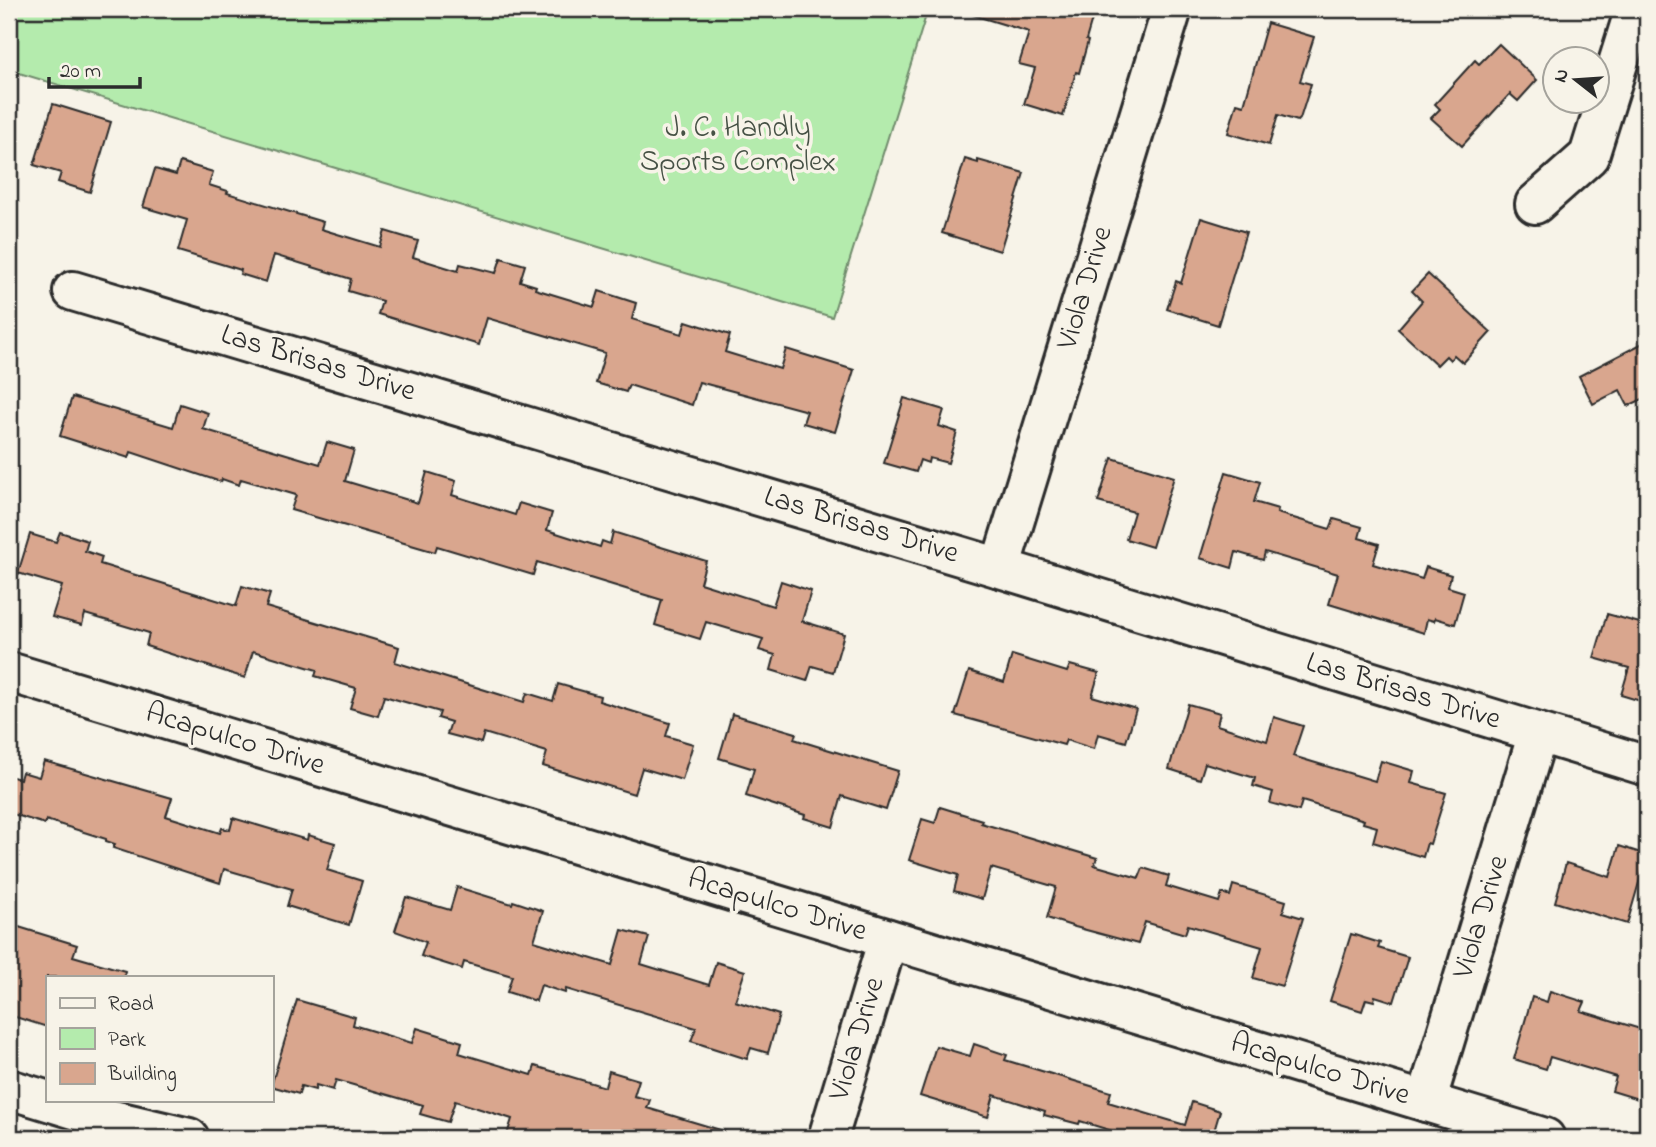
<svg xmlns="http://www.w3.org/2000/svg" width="1656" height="1147" viewBox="0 0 1656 1147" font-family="'Indie Flower',sans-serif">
  <rect width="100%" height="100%" fill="#f7f3e8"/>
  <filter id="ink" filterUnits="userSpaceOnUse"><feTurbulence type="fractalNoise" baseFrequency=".0143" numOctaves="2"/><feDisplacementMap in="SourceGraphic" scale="14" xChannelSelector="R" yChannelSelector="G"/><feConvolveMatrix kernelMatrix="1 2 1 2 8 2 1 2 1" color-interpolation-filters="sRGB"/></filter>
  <g filter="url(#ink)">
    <path fill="#b4ebad" stroke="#708b6c" stroke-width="2" d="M 9,9 L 928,9 L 832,317 L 9,70 Z"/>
    <g fill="#d9a68e" stroke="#2b2b2b" stroke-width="2">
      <path d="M 974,9 L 1095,9 L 1086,40 L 1088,41 L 1079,73 L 1076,72 L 1063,116 L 1024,104 L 1035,68 L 1019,64 L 1029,32 L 973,15 Z"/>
      <path d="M 1267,23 L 1314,37 L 1300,81 L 1311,84 L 1300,119 L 1298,121 L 1278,115 L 1269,145 L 1228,133 L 1237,103 L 1244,105 Z"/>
      <path d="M 1499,44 L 1537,80 L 1518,101 L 1510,94 L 1462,146 L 1431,118 L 1440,109 L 1435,104 L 1475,60 L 1479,64 Z"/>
      <path d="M 53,104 L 111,122 L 90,192 L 58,182 L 61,173 L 34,165 Z"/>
      <path d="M 965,159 L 978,163 L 978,160 L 1024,173 L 1000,251 L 942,233 Z"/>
      <path d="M 180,162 L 213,172 L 209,185 L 228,191 L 227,193 L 323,222 L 321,229 L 380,247 L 385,231 L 418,241 L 413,257 L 458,271 L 460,264 L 496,273 L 501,258 L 525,265 L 520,281 L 536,286 L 535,289 L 594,307 L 599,291 L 636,303 L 632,319 L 682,334 L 686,321 L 730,335 L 725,352 L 780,369 L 786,349 L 854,370 L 835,432 L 803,423 L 807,411 L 699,382 L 692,405 L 629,385 L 626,392 L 596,383 L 605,353 L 487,318 L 479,345 L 453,337 L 378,314 L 382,301 L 348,291 L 351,279 L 274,255 L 266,282 L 240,274 L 241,270 L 178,251 L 187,220 L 143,207 L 155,169 L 176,175 Z"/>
      <path d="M 1201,218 L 1246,232 L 1218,325 L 1167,309 L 1176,281 L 1181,283 Z"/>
      <path d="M 1428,274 L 1491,332 L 1463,363 L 1454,355 L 1450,360 L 1446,356 L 1437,365 L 1398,329 L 1422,301 L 1412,291 Z"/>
      <path d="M 1647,341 L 1647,397 L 1628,406 L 1620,390 L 1593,404 L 1579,376 Z"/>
      <path d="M 72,397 L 173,427 L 180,404 L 208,413 L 203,429 L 320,464 L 327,442 L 354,450 L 345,481 L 418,503 L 427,472 L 456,481 L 452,495 L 515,515 L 519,503 L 552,513 L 547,530 L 600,547 L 602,541 L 610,544 L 613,532 L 706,561 L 700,583 L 773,606 L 781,581 L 811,591 L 802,621 L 844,634 L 833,672 L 812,666 L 807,681 L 771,670 L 775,655 L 759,650 L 763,639 L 706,622 L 700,639 L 655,625 L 662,600 L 537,562 L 533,575 L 437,546 L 435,552 L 291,510 L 296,495 L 241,479 L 239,485 L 222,479 L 221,482 L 131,452 L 129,458 L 60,436 Z"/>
      <path d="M 904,398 L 944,410 L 939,426 L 957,432 L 948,463 L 929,458 L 928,463 L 920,460 L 916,472 L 884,463 Z"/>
      <path d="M 1112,458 L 1174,477 L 1152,547 L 1126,539 L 1134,512 L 1098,502 Z"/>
      <path d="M 1226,472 L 1260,482 L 1254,502 L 1278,509 L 1277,513 L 1330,529 L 1334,519 L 1362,527 L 1359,538 L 1379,544 L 1373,564 L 1422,579 L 1426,567 L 1451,575 L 1448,587 L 1464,592 L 1455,624 L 1435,618 L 1434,621 L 1427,619 L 1424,633 L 1329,604 L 1338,574 L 1265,552 L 1263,560 L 1236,552 L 1232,568 L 1200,558 Z"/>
      <path d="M 60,532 L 88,541 L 85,551 L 102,557 L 100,564 L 236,606 L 242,586 L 270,594 L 266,607 L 399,647 L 395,662 L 524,702 L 527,693 L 553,701 L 558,684 L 600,696 L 599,701 L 670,723 L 666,736 L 693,744 L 682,780 L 642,768 L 634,794 L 543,766 L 547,752 L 484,733 L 481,743 L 447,734 L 451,722 L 438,718 L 440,712 L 384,696 L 378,716 L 350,708 L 356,688 L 315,676 L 317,670 L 253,651 L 245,678 L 146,646 L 149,633 L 85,614 L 82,625 L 52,617 L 62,586 L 18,573 L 30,534 L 56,542 Z"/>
      <path d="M 1607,614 L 1647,625 L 1647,703 L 1621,695 L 1629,668 L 1594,658 Z"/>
      <path d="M 1012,655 L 1067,672 L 1070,665 L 1099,673 L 1092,696 L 1136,709 L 1126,742 L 1098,734 L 1094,749 L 1066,740 L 1064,745 L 955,715 L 969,671 L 1004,682 Z"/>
      <path d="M 1188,704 L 1220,713 L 1217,725 L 1267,741 L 1274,717 L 1303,726 L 1293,756 L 1375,781 L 1381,761 L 1414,771 L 1411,783 L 1446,793 L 1430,844 L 1427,843 L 1423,857 L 1373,842 L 1377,827 L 1363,823 L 1364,820 L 1302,801 L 1299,811 L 1270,803 L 1273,792 L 1253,786 L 1255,778 L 1205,763 L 1200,779 L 1169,769 Z"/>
      <path d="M 732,714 L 796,733 L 794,739 L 898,771 L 886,810 L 842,796 L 833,827 L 804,818 L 805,815 L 746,796 L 754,769 L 719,758 Z"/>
      <path d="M 44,761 L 172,798 L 166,816 L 220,833 L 222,828 L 230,830 L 233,818 L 307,840 L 308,835 L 335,843 L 327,870 L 362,881 L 349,925 L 287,906 L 292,889 L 224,869 L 220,883 L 113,848 L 115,844 L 106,841 L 106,839 L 46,820 L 45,824 L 9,813 L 9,776 L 20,779 L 22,772 L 39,777 Z"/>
      <path d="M 940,807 L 982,820 L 981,823 L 1097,858 L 1094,865 L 1139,878 L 1143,868 L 1169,876 L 1166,886 L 1219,902 L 1222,893 L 1230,896 L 1233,885 L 1286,901 L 1283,912 L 1303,918 L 1282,986 L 1253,978 L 1262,947 L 1188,925 L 1185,934 L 1145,922 L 1138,944 L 1075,927 L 1047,918 L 1056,887 L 991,868 L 982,899 L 954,891 L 958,875 L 909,860 L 922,819 L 935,823 Z"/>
      <path d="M 1619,846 L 1647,855 L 1627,924 L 1555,902 L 1566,863 L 1610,877 Z"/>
      <path d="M 457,887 L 512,904 L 513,901 L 543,911 L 534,941 L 612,965 L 622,930 L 649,937 L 641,964 L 709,985 L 716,962 L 745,971 L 735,1001 L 779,1015 L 768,1053 L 751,1048 L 747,1059 L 691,1041 L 696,1028 L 566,989 L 565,993 L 541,985 L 536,1001 L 507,992 L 512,976 L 464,962 L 462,969 L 421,956 L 426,942 L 395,931 L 406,897 L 450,910 Z"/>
      <path d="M 9,924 L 77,945 L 73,956 L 125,971 L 124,977 L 47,977 L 47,1027 L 9,1015 Z"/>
      <path d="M 1351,934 L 1380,943 L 1378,948 L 1408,957 L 1394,1002 L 1375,996 L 1374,1001 L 1366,999 L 1362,1011 L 1330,1001 Z"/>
      <path d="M 1550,991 L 1585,1002 L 1581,1011 L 1647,1031 L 1647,1068 L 1638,1099 L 1612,1091 L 1616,1077 L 1550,1057 L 1546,1069 L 1514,1059 L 1532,997 L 1547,1002 Z"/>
      <path d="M 297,1000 L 355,1017 L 353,1025 L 412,1043 L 417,1028 L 462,1042 L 459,1053 L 532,1075 L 535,1066 L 605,1087 L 609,1071 L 639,1080 L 634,1096 L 650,1100 L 647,1108 L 727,1132 L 726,1138 L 506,1138 L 512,1119 L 455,1101 L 448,1122 L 420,1114 L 423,1105 L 336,1080 L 333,1090 L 316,1085 L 315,1090 L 301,1086 L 299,1094 L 271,1086 Z"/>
      <path d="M 974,1044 L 1007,1055 L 1005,1060 L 1111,1092 L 1108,1102 L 1185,1125 L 1192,1102 L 1220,1111 L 1212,1138 L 1135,1138 L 1080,1121 L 1079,1124 L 1044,1115 L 1045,1111 L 994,1095 L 988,1117 L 920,1096 L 936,1046 L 970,1056 Z"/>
    </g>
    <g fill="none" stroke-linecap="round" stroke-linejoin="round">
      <g stroke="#2b2b2b" stroke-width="44">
        <g id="minor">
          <path d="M 1535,204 L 1589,156 L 1635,9"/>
          <path d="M 73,291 L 1000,568 L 1647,766"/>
          <path d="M 1000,568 L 1172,9"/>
          <path d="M 9,672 L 1545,1138"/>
          <path d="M 9,1089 L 104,1118 L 189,1138"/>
          <path d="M 1426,1102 L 1538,733"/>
          <path d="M 828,1138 L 888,939"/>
        </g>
      </g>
      <use href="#minor" stroke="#f7f3e8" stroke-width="38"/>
    </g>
  </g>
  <g text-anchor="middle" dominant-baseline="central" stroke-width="7" stroke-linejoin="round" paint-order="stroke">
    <g font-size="30" fill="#465145" stroke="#f7f3e8">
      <text x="738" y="129">J. C. Handly<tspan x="738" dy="34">Sports Complex</tspan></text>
    </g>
    <g font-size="30" fill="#2b2b2b" stroke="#f7f3e8">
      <text transform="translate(1086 288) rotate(-73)">Viola Drive</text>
      <text transform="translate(318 364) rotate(17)">Las Brisas Drive</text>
      <text transform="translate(861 526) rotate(17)">Las Brisas Drive</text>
      <text transform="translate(1403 692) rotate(17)">Las Brisas Drive</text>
      <text transform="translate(235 740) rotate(17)">Acapulco Drive</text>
      <text transform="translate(777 906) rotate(17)">Acapulco Drive</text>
      <text transform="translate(1482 917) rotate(-73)">Viola Drive</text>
      <text transform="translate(858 1039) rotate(-73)">Viola Drive</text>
      <text transform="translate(1320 1070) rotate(17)">Acapulco Drive</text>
    </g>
  </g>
  <rect width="1656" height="1147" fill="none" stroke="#f7f3e8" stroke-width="35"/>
  <rect x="18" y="18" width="1621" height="1112" fill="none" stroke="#2b2b2b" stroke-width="2.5" filter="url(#ink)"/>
  <rect x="46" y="976" width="228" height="126" fill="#f7f3e8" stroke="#a5a39c" stroke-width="2"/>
  <rect x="60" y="998" width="35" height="10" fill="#f7f3e8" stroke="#a5a39c" stroke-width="2"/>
  <text x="108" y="1010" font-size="21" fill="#2b2b2b">Road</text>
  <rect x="60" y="1028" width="35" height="21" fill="#b4ebad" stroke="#a5a39c" stroke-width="2"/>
  <text x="108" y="1046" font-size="21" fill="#2b2b2b">Park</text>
  <rect x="60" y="1063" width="35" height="21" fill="#d9a68e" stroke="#a5a39c" stroke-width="2"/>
  <text x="108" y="1080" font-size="21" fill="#2b2b2b">Building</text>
  <g transform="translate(1576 80) rotate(287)"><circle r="33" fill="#f7f3e8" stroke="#a5a39c" stroke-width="2"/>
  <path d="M0-5L12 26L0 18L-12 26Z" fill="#2b2b2b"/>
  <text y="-10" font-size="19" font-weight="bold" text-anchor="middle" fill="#2b2b2b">N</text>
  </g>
  <path d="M49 77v10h91v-10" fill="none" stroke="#2b2b2b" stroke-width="3.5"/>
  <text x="60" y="77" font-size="21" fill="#2b2b2b" stroke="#f7f3e8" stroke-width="5" paint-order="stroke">20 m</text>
</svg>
